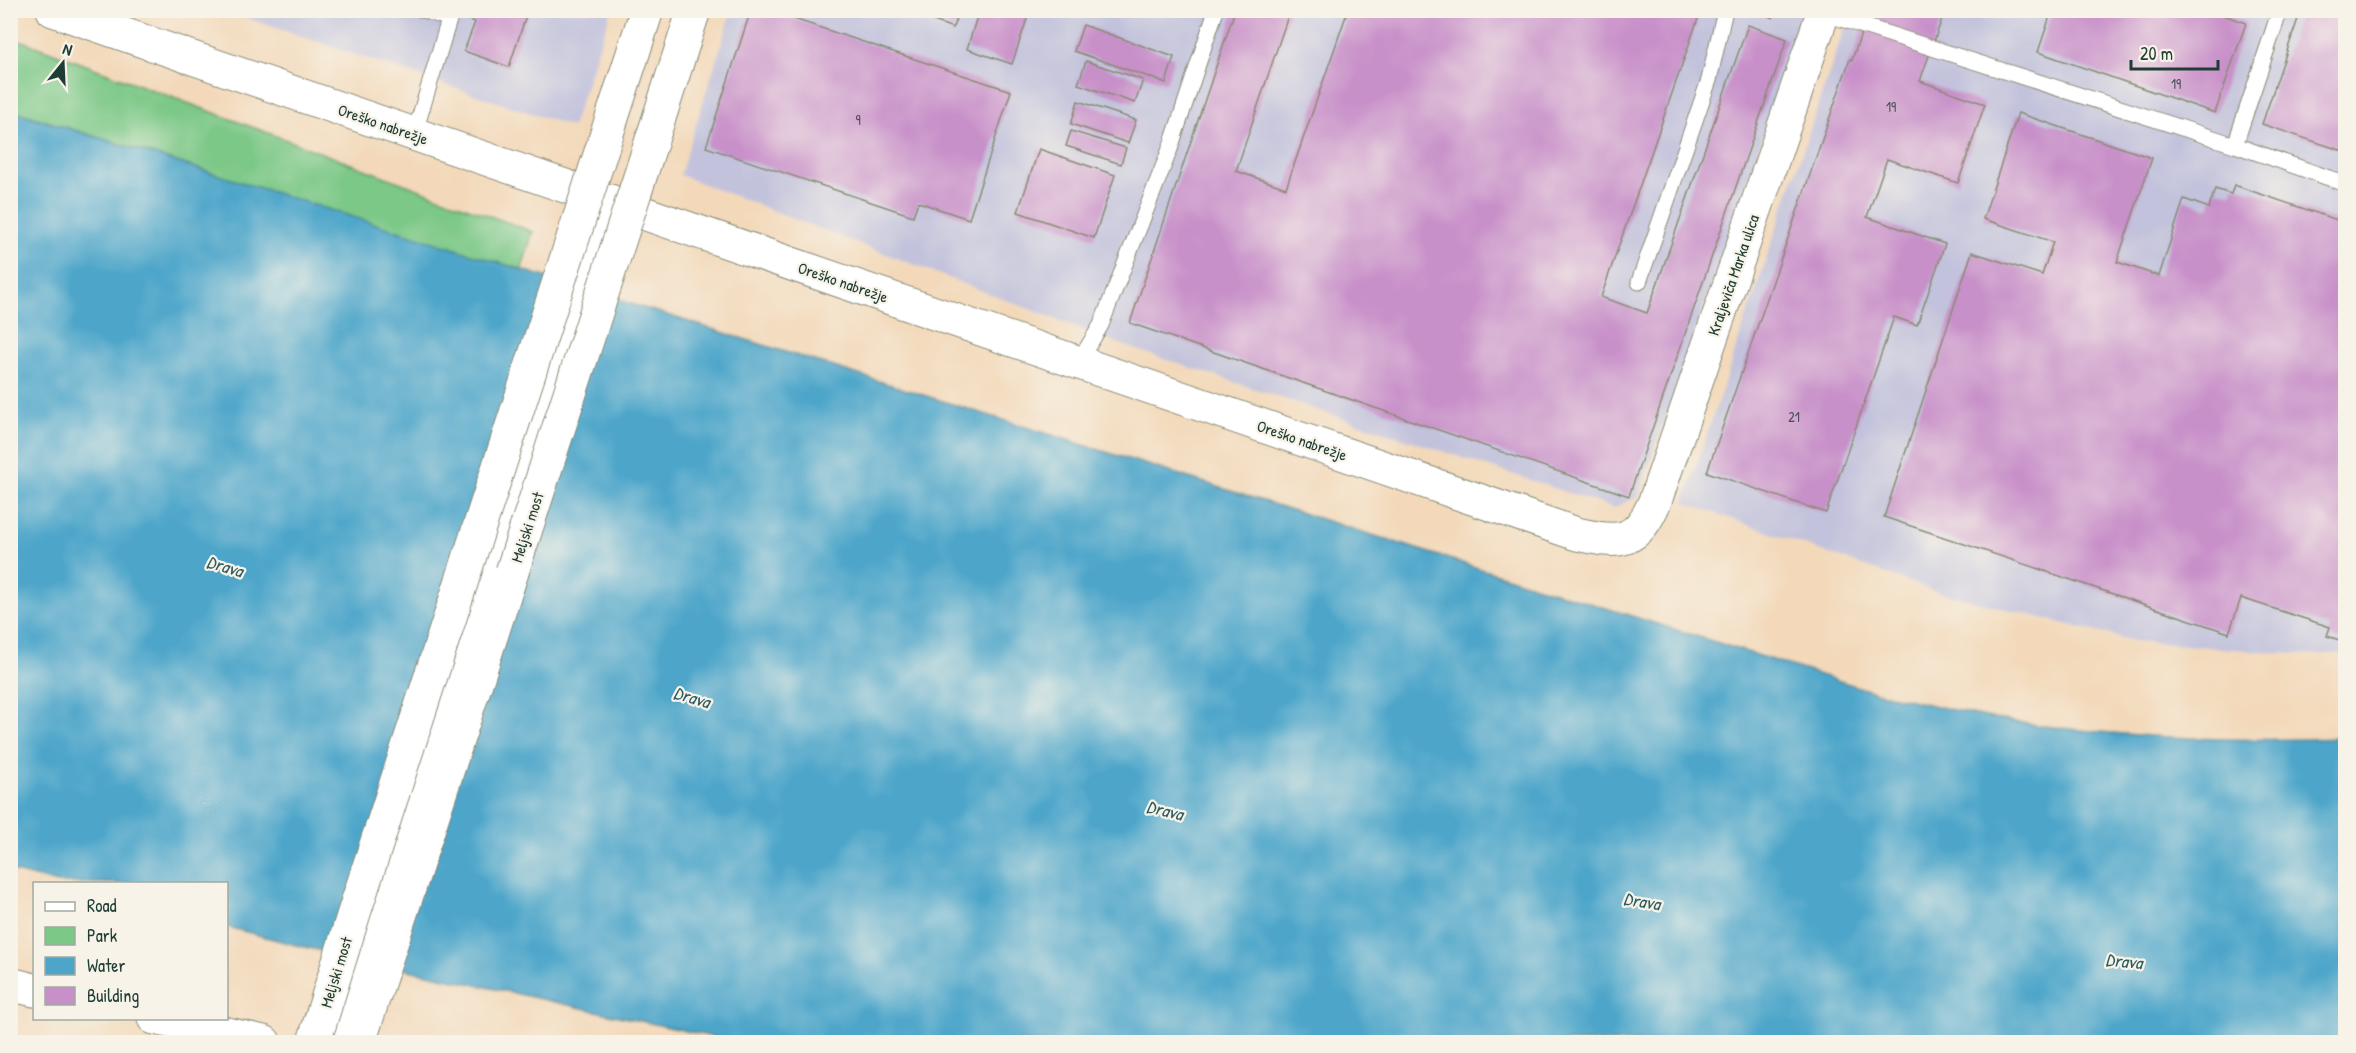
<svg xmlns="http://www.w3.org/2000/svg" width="2356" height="1053" viewBox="0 0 2356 1053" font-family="'Patrick Hand',sans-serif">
  <rect width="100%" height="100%" fill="#f7f3e8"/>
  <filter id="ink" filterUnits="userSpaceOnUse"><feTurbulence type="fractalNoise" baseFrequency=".0167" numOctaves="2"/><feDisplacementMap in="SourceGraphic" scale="12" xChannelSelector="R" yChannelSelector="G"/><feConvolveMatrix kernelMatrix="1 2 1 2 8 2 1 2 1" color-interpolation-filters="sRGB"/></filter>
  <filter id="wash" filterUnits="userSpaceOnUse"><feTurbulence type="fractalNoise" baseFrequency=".008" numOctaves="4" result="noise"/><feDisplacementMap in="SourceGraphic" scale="24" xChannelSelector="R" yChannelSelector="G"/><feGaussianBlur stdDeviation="1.35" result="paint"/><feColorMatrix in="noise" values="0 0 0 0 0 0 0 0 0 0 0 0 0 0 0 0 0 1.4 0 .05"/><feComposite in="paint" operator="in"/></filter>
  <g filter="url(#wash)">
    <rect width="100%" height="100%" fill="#f3d9ba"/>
    <g fill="#c2c2dc">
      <path d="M 226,11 L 611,11 L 572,127 Z"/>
      <path d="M 732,11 L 1806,11 L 1638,497 L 1614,508 L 1131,348 L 680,175 Z"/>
      <path d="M 1850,11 L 2345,11 L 2345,653 L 2309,655 L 2134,641 L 1934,591 L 1684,502 Z"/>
    </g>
    <path fill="#7cc887" stroke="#4e825e" stroke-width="1.5" d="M 11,37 L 533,232 L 521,271 L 11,110 Z"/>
    <path fill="#4da6ca" stroke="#36727f" stroke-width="1.5" d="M 10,110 L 1875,692 C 1924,702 1973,717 2022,723 C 2129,738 2238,742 2345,738 L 2345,1042 L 736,1042 L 300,946 L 227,927 L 226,884 L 58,883 L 11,871 Z"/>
    <g id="blocks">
      <g fill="#c890c9">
        <path d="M 466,10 L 528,10 L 509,67 L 464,51 L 475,22 L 464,18 Z"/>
        <path d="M 751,10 L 767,10 L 1011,91 L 969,219 L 918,202 L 913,216 L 706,147 Z"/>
        <path d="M 904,10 L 959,10 L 953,28 Z"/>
        <path d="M 979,10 L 1030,10 L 1012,64 L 967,49 Z"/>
        <path d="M 1235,10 L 1290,10 L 1236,171 L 1286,188 L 1348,10 L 1701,10 L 1601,297 L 1647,313 L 1748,25 L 1787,39 L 1629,496 L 1130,323 Z"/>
        <path d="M 1753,10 L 1775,10 L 1773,18 Z"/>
        <path d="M 1869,10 L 1945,10 L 1920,81 L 1985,104 L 1958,183 L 1887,159 L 1867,217 L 1945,244 L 1917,325 L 1894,317 L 1826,513 L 1707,472 L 1850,59 L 1852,60 Z"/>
        <path d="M 2052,10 L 2222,10 L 2221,14 L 2246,23 L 2215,113 L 2038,52 Z"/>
        <path d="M 2301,10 L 2346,10 L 2346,152 L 2262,124 Z"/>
        <path d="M 1083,25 L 1174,57 L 1166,83 L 1074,51 Z"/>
        <path d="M 1086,61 L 1143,80 L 1135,103 L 1078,84 Z"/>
        <path d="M 1078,101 L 1136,120 L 1128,143 L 1071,124 Z"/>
        <path d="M 2018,113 L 2152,158 L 2117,262 L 2159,276 L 2184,199 L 2209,208 L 2215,189 L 2231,194 L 2234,185 L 2346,223 L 2346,642 L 2327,636 L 2330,627 L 2241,598 L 2229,633 L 1884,517 L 1972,252 L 2042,275 L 2053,242 L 1983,219 Z"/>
        <path d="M 1071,131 L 1126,148 L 1121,164 L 1066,146 Z"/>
        <path d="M 1039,149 L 1115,175 L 1094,238 L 1018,212 Z"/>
      </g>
    </g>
  </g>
  <g filter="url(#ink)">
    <use href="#blocks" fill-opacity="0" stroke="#898b77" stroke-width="1.5"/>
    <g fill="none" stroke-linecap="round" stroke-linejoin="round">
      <g stroke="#898b77" stroke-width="17">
        <g id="lane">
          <path d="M 423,10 L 448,18"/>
          <path d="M 1823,13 L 2235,145 L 2346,184"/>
          <path d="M 414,135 L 452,10"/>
          <path d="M 2235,145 L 2280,10"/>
          <path d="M 1639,282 L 1709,80 L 1725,10"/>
          <path d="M 1078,363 L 1101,325 L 1170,149 L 1216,10"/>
        </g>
      </g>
      <g stroke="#898b77" stroke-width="35">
        <g id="secondary">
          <path d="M 53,10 L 1577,534 C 1620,544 1637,544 1655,501 L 1824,10"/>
          <path d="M 10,984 L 34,990"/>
          <path d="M 154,1018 L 264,1042"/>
          <path d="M 340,1042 L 610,201"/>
        </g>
      </g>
      <g stroke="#898b77" stroke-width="35">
        <path id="highway" d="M 359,1042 L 512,572"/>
      </g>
      <use href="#lane" stroke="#fff" stroke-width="15"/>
      <use href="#secondary" stroke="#fff" stroke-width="33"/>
      <use href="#highway" stroke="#fff" stroke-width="33"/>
      <g stroke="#898b77" stroke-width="35" stroke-linecap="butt">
        <g id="highway-bridge">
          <path d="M 512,572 L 694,10"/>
          <path d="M 314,1042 L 354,913 L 647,10"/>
        </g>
      </g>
      <use href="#highway-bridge" stroke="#fff" stroke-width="33"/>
    </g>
  </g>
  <g text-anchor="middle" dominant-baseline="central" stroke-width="4.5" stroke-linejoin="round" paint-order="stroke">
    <g font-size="14" fill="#495259">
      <text x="2176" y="83">19</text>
      <text x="1891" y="106">19</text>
      <text x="858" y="119">9</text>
      <text x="1794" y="416">21</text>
    </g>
    <g font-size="16" fill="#1f3d34" stroke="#f7f3e8">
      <text transform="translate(383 124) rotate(19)">Oreško nabrežje</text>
      <text transform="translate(1733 275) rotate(-71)">Kraljeviča Marka ulica</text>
      <text transform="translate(843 282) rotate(19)">Oreško nabrežje</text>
      <text transform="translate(1302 440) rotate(19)">Oreško nabrežje</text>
      <text transform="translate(527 527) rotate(-72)">Meljski most</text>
      <text transform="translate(336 972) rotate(-73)">Meljski most</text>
    </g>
    <g font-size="18" font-style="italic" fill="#2d5c61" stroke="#f7f3e8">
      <text transform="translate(225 566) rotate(16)">Drava</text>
      <text transform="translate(692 697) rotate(16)">Drava</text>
      <text transform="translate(1165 810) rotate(13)">Drava</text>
      <text transform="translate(1642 901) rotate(9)">Drava</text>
      <text transform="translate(2124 961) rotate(5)">Drava</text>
    </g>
  </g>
  <rect width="2356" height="1053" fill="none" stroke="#f7f3e8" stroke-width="36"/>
  <rect x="33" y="882" width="195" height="138" fill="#f7f3e8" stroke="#a1aaa0" stroke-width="1.5"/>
  <rect x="45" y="902" width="30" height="9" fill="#ffffff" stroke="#a1aaa0" stroke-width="1.5"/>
  <text x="87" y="912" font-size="18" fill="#1f3d34">Road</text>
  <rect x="45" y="927" width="30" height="18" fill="#7cc887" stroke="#a1aaa0" stroke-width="1.5"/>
  <text x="87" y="942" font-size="18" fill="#1f3d34">Park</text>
  <rect x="45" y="957" width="30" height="18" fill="#4da6ca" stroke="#a1aaa0" stroke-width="1.5"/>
  <text x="87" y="972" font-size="18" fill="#1f3d34">Water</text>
  <rect x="45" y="987" width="30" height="18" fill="#c890c9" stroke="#a1aaa0" stroke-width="1.5"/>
  <text x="87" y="1002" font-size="18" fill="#1f3d34">Building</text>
  <g transform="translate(63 63) rotate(18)" stroke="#f7f3e8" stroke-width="4.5" paint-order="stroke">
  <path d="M0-4.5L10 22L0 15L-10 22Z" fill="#1f3d34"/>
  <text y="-9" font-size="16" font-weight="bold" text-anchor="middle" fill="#1f3d34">N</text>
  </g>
  <path d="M2131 60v9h87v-9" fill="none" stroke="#1f3d34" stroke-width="3"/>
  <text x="2140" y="60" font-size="18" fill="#1f3d34" stroke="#f7f3e8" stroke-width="4.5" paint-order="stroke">20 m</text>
</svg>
